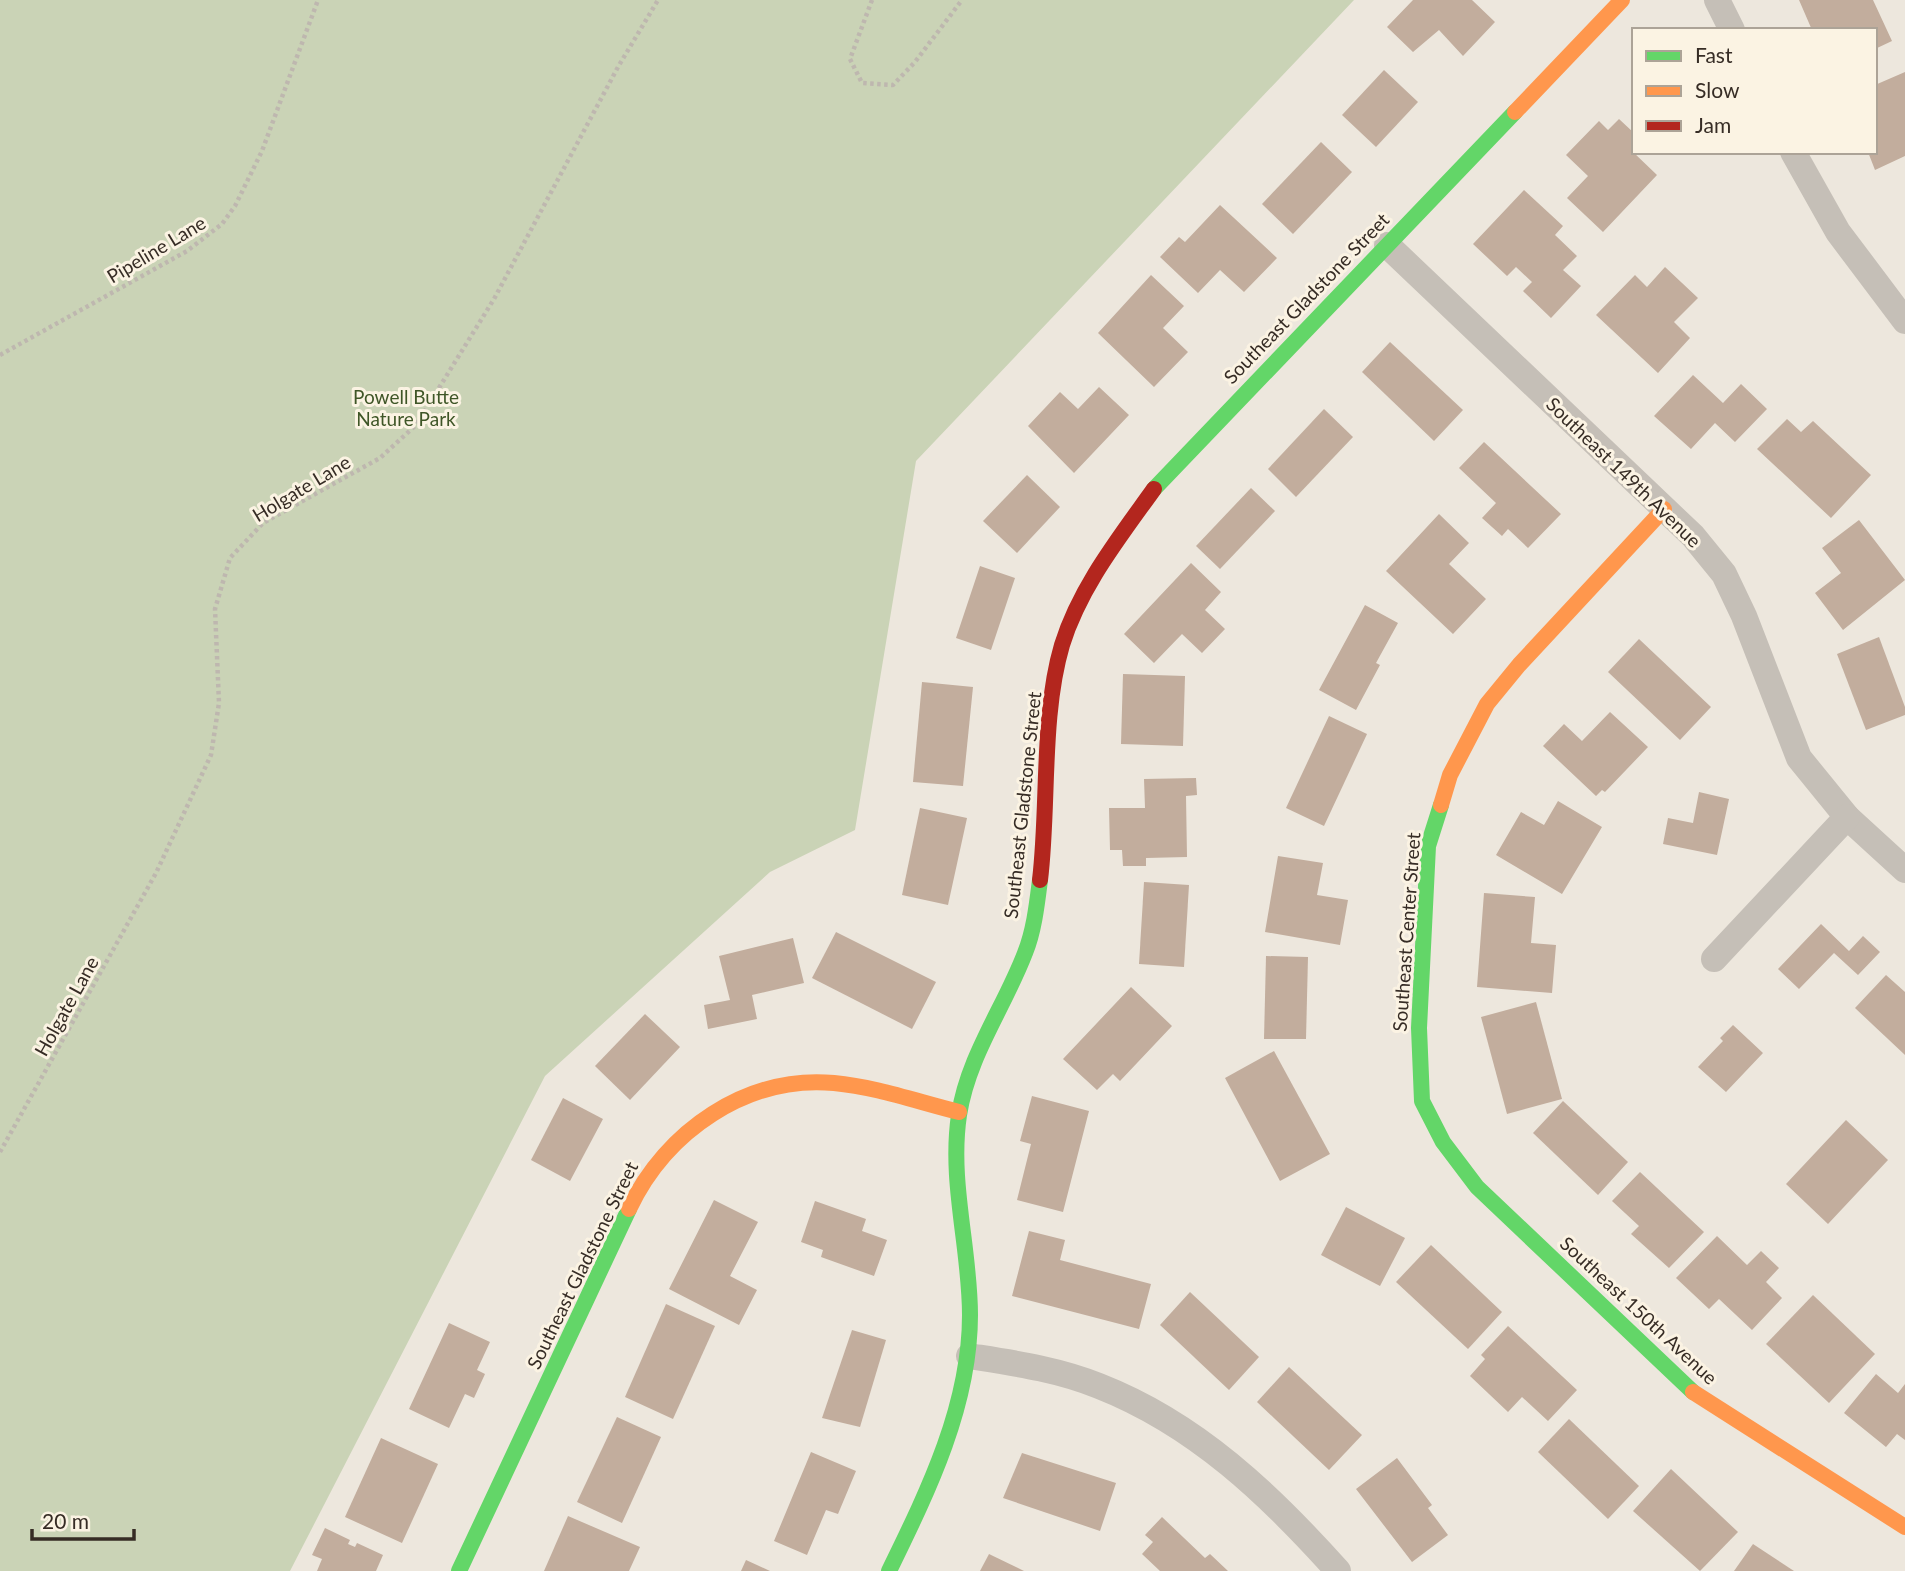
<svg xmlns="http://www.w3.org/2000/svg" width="1905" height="1571" viewBox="0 0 1905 1571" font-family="Lato,sans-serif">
  <rect width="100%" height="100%" fill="#ede7dd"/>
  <path fill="#cad3b6" d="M 0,0 L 1354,0 L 916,461 L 855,830 L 770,872 L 545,1076 L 290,1571 L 0,1571 Z"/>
  <g fill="#c2ad9d">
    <path d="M 1413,0 L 1472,0 L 1495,22 L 1463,56 L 1439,30 L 1413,52 L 1387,27 Z"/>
    <path d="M 1799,0 L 1873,0 L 1892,41 L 1875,49 L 1875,30 L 1812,30 Z"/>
    <path d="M 1384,70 L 1418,102 L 1376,147 L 1342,115 Z"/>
    <path d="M 1905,72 L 1905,156 L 1875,170 L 1868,152 L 1875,152 L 1875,85 Z"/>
    <path d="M 1619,119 L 1634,133 L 1633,152 L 1657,175 L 1603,232 L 1567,198 L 1588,176 L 1566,155 L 1599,121 L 1608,130 Z"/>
    <path d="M 1321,142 L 1352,172 L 1293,234 L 1262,204 Z"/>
    <path d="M 1524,190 L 1563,226 L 1555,235 L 1577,256 L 1563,270 L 1581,286 L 1551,318 L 1523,291 L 1532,282 L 1516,267 L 1507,276 L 1473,244 Z"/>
    <path d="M 1220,205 L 1277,258 L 1244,292 L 1220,270 L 1198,293 L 1160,257 L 1179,237 L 1185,242 Z"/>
    <path d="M 1665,267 L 1698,298 L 1674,322 L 1690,338 L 1658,373 L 1596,315 L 1635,275 L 1647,287 Z"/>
    <path d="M 1151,275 L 1184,306 L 1163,328 L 1188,352 L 1154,387 L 1098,333 Z"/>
    <path d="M 1390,342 L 1463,410 L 1434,441 L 1362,372 Z"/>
    <path d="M 1693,375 L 1723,403 L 1741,384 L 1767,409 L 1735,442 L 1715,423 L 1691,449 L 1654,416 Z"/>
    <path d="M 1099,387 L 1129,415 L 1074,473 L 1028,426 L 1060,392 L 1078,409 Z"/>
    <path d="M 1324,409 L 1353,437 L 1296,497 L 1268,469 Z"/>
    <path d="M 1787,419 L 1801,432 L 1813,421 L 1871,475 L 1831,518 L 1757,449 Z"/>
    <path d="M 1484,442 L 1561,514 L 1528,548 L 1508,529 L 1502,536 L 1482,518 L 1496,503 L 1459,468 Z"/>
    <path d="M 1027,475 L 1060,507 L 1017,553 L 983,521 Z"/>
    <path d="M 1251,488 L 1275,511 L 1220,569 L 1196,546 Z"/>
    <path d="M 1439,514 L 1469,543 L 1449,564 L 1486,599 L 1453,634 L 1386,571 Z"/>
    <path d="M 1859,520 L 1905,580 L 1843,630 L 1815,593 L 1841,573 L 1822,548 Z"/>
    <path d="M 1191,563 L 1221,592 L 1205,610 L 1225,629 L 1202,653 L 1182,634 L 1154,663 L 1124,634 Z"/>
    <path d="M 980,566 L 1015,578 L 991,650 L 956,638 Z"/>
    <path d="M 1365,605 L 1398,623 L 1376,663 L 1380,665 L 1356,710 L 1319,690 Z"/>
    <path d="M 1879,637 L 1905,707 L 1905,715 L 1866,730 L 1837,654 Z"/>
    <path d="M 1639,639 L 1711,707 L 1680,740 L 1608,672 Z"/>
    <path d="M 1123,674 L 1185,676 L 1183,746 L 1121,744 Z"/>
    <path d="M 922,682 L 973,687 L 963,786 L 913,782 Z"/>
    <path d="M 1610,712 L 1648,747 L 1605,792 L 1602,790 L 1596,796 L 1543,746 L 1564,724 L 1582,741 Z"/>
    <path d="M 1329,716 L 1367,734 L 1324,826 L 1286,808 Z"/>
    <path d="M 1196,778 L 1197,795 L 1186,796 L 1187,857 L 1146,858 L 1146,866 L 1123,866 L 1122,850 L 1110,850 L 1109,808 L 1145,808 L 1144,779 Z"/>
    <path d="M 1699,792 L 1729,799 L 1717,855 L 1663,844 L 1668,818 L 1693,823 Z"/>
    <path d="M 1558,801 L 1602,827 L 1562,894 L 1496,855 L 1521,812 L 1544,825 Z"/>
    <path d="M 920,808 L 967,818 L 948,905 L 902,895 Z"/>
    <path d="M 1278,856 L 1323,863 L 1317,895 L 1348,900 L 1340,945 L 1265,932 Z"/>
    <path d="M 1144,882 L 1189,885 L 1184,967 L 1139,964 Z"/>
    <path d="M 1484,893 L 1535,897 L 1531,943 L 1556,945 L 1552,993 L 1477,987 Z"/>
    <path d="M 1821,924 L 1849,951 L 1863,936 L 1880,952 L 1858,975 L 1834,953 L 1799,989 L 1778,969 Z"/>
    <path d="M 836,932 L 936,982 L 912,1029 L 812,978 Z"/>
    <path d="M 793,938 L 804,983 L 752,995 L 757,1019 L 708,1029 L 704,1005 L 730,1000 L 719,956 Z"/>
    <path d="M 1266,956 L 1308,957 L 1306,1039 L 1264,1039 Z"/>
    <path d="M 1886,975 L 1905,992 L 1905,1055 L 1855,1008 Z"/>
    <path d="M 1131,987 L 1172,1026 L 1120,1081 L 1113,1074 L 1097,1090 L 1063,1059 Z"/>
    <path d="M 1536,1002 L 1562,1099 L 1507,1114 L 1481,1017 Z"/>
    <path d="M 645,1014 L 680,1047 L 630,1100 L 595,1066 Z"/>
    <path d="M 1733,1025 L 1763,1053 L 1726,1092 L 1698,1067 L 1723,1041 L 1720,1038 Z"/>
    <path d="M 1274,1051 L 1330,1154 L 1280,1181 L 1225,1078 Z"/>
    <path d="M 1032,1096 L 1089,1111 L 1063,1212 L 1017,1200 L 1031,1144 L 1020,1141 Z"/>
    <path d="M 563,1098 L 603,1119 L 570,1181 L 531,1160 Z"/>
    <path d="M 1563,1101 L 1628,1162 L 1598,1195 L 1533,1133 Z"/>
    <path d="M 1846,1120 L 1888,1160 L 1828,1224 L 1786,1184 Z"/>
    <path d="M 1640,1172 L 1704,1232 L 1669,1268 L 1631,1234 L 1639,1226 L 1612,1201 Z"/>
    <path d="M 714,1200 L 758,1222 L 730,1276 L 757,1290 L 739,1325 L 669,1289 Z"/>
    <path d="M 815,1201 L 866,1219 L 862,1231 L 887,1240 L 874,1276 L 821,1257 L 823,1250 L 801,1242 Z"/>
    <path d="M 1346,1207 L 1405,1238 L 1380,1286 L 1321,1255 Z"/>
    <path d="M 1029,1231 L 1065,1240 L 1060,1260 L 1151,1284 L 1139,1329 L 1012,1296 Z"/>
    <path d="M 1717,1236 L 1747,1265 L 1761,1251 L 1779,1268 L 1766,1282 L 1782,1298 L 1752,1330 L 1719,1299 L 1709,1309 L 1676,1278 Z"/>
    <path d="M 1431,1245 L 1502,1312 L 1468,1349 L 1396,1282 Z"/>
    <path d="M 1190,1292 L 1259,1357 L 1229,1390 L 1160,1325 Z"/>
    <path d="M 1813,1295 L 1875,1354 L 1829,1403 L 1766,1344 Z"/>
    <path d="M 666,1304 L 715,1326 L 673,1419 L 625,1397 Z"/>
    <path d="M 449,1323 L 490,1342 L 477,1370 L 485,1374 L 474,1398 L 465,1394 L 449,1428 L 409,1409 Z"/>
    <path d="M 1508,1326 L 1577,1390 L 1548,1421 L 1522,1397 L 1508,1412 L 1470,1376 L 1485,1359 L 1481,1355 Z"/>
    <path d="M 852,1330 L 886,1340 L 860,1427 L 822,1418 Z"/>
    <path d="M 1289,1367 L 1362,1435 L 1329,1470 L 1257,1402 Z"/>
    <path d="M 1876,1374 L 1898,1393 L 1905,1384 L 1905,1440 L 1897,1434 L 1886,1447 L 1844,1413 Z"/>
    <path d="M 617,1417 L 661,1437 L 622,1523 L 577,1502 Z"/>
    <path d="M 1569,1419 L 1639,1486 L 1608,1519 L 1538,1452 Z"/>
    <path d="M 381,1438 L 438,1464 L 402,1543 L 345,1517 Z"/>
    <path d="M 811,1452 L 856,1471 L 838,1514 L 826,1510 L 807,1555 L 774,1541 Z"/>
    <path d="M 1022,1453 L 1116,1483 L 1100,1531 L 1003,1498 Z"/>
    <path d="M 1397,1458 L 1432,1505 L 1428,1508 L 1448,1535 L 1412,1562 L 1356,1489 Z"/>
    <path d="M 1671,1469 L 1738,1532 L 1700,1571 L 1633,1511 Z"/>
    <path d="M 568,1516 L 640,1547 L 629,1571 L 544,1571 Z"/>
    <path d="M 1162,1517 L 1205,1558 L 1210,1554 L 1228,1571 L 1160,1571 L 1142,1554 L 1153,1542 L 1145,1535 Z"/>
    <path d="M 325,1528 L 350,1540 L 348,1544 L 355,1547 L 357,1543 L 383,1555 L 376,1571 L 317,1571 L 322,1559 L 312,1555 Z"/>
    <path d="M 1753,1544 L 1794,1571 L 1734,1571 Z"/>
    <path d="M 989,1554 L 1024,1571 L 980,1571 Z"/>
    <path d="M 746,1560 L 770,1571 L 741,1571 Z"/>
  </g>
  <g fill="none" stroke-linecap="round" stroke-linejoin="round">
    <g stroke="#beb7af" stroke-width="4.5" stroke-dasharray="3.5 3.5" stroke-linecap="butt">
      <path d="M 872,0 L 850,59 L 862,83 L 893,85 L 915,62 L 962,0"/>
      <path d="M 0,355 L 187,251 L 222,224 L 235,206 L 262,151 L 318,0"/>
      <path d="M 0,1152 L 156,873 L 211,755 L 219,703 L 215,609 L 230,558 L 263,523 L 380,458 L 416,425 L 494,299 L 618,67 L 658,0"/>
    </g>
    <g stroke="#c5bfb7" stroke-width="26">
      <path d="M 1717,0 L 1732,30"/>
      <path d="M 1793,152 L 1838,232 L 1905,321"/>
      <path d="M 1387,245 L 1693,536 L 1724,574 L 1744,616 L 1799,758 L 1847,817 L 1905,870"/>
      <path d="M 1714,959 L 1847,817"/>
      <path d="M 969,1356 C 1013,1363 1057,1369 1099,1386 C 1196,1424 1270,1495 1338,1571"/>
    </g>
    <g stroke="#63d668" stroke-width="16">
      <path d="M 1154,489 L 1515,112"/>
      <path d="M 1441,805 L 1428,846 L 1419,1028 L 1422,1101 L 1443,1142 L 1477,1187 L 1693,1392"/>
      <path d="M 459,1571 L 629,1209"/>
      <path d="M 889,1571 C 928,1491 970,1406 970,1315 C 970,1248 949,1182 959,1115 C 968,1056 1004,1008 1025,953 C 1034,931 1037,904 1040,880"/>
    </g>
    <g stroke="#ff974d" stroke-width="16">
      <path d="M 1515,112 L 1622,0"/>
      <path d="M 1441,805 L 1450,775 L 1487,704 L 1519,665 L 1664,509"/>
      <path d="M 629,1209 C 666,1131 747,1075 834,1083 C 877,1087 918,1102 959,1112"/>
      <path d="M 1693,1392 L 1905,1527"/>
    </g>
    <path stroke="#b3261e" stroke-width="16" d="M 1040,880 C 1049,806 1041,716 1062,645 C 1080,587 1119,538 1154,489"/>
  </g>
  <g text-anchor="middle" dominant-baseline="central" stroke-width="6" stroke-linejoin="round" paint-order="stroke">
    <g font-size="19" fill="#362c25" stroke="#fbf3e3">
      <text transform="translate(156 249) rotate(-31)">Pipeline Lane</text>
      <text transform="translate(1306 298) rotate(-46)">Southeast Gladstone Street</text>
      <text transform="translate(1624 472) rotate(44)">Southeast 149th Avenue</text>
      <text transform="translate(301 488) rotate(-31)">Holgate Lane</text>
      <text transform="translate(1022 805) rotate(-84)">Southeast Gladstone Street</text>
      <text transform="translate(1406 932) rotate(-86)">Southeast Center Street</text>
      <text transform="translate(66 1006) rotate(-61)">Holgate Lane</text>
      <text transform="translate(582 1265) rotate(-64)">Southeast Gladstone Street</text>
      <text transform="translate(1639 1310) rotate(43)">Southeast 150th Avenue</text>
    </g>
    <g font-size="19" fill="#3f5627" stroke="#fbf3e3">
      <text x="406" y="396">Powell Butte<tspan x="406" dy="22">Nature Park</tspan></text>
    </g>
  </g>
  <rect x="1632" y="28" width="245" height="126" fill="#fbf3e3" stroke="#aca397" stroke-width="2"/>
  <rect x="1646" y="51" width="35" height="10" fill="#63d668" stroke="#aca397" stroke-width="2"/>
  <text x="1695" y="63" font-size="21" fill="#362c25">Fast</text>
  <rect x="1646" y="86" width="35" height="10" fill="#ff974d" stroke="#aca397" stroke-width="2"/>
  <text x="1695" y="98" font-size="21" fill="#362c25">Slow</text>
  <rect x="1646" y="121" width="35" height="10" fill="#b3261e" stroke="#aca397" stroke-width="2"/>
  <text x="1695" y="133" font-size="21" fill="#362c25">Jam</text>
  <path d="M32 1529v10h102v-10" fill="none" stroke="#362c25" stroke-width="3.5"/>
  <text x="42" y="1529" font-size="21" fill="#362c25" stroke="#fbf3e3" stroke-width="5" paint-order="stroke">20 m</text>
</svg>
